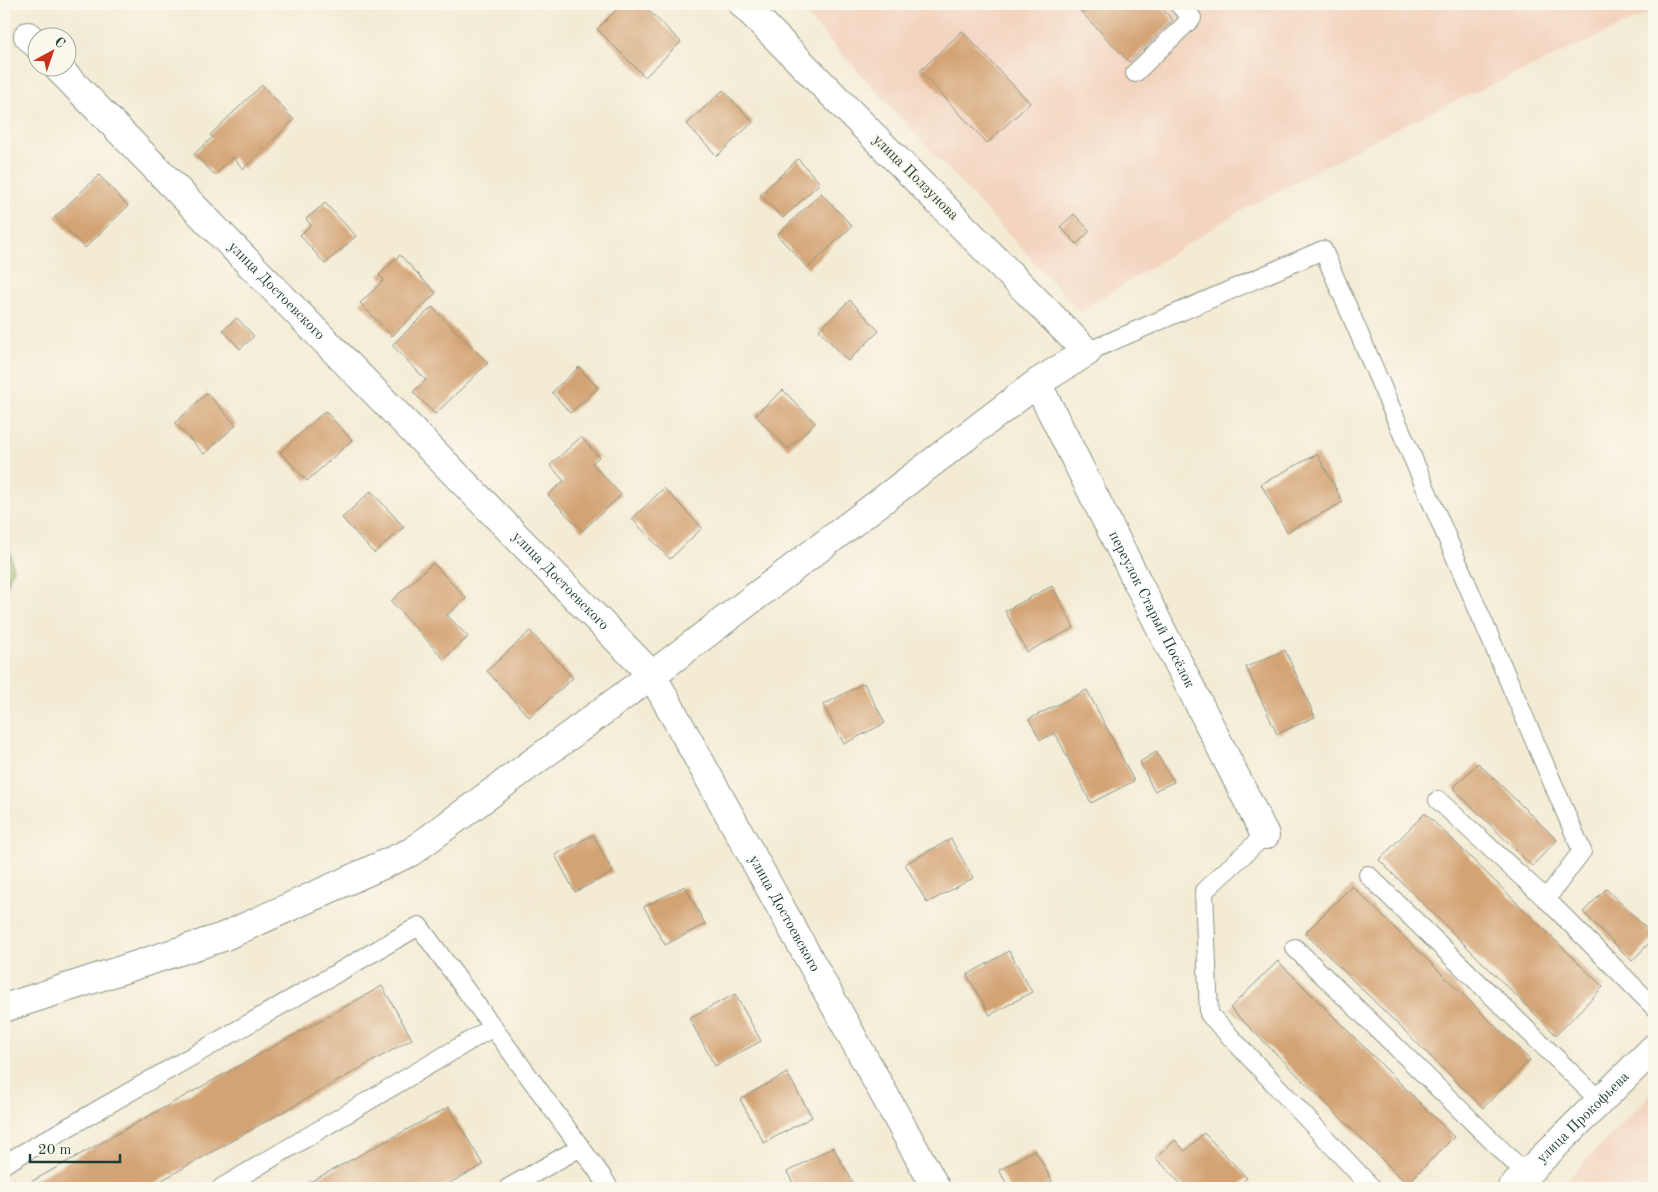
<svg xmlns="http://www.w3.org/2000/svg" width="1658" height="1192" viewBox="0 0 1658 1192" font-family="'Old Standard TT',serif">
  <rect width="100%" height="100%" fill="#fbf7ec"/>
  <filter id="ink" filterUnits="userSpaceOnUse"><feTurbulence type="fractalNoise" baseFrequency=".02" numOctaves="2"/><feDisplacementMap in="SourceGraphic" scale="10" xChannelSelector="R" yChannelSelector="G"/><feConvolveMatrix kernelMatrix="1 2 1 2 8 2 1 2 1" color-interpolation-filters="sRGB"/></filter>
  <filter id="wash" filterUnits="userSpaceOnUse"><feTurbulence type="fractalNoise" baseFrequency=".0096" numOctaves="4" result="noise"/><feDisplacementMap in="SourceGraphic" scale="20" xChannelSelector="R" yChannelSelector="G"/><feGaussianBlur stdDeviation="1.12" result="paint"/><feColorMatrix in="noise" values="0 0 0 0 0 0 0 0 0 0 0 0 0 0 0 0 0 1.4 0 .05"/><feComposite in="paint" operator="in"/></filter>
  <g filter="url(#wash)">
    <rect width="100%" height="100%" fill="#f3ebd4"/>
    <g fill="#f3d4bf">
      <path d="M 796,4 L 1654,4 L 1654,11 L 1392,130 L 1235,214 L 1080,312 Z"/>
      <path d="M 1654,1091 L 1654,1188 L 1559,1188 Z"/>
    </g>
    <path fill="#9cb566" stroke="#5e794d" d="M 4,520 L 6,525 L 13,569 L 4,595 Z"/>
    <g id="blocks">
      <g fill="#d3a373">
        <path d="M 622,4 L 642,4 L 681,42 L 645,77 L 597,29 Z"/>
        <path d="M 1074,4 L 1158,4 L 1173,20 L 1129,62 Z"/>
        <path d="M 962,31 L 1030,103 L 987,143 L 920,71 Z"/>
        <path d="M 262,85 L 294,120 L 243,169 L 233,157 L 215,175 L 194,154 L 213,137 L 210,135 Z"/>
        <path d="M 723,90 L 753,122 L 717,156 L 687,124 Z"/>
        <path d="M 798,159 L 820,183 L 783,218 L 760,195 Z"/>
        <path d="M 99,175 L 128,206 L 85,248 L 55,217 Z"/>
        <path d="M 821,193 L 852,226 L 808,268 L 777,235 Z"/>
        <path d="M 325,203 L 356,236 L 325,264 L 300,235 L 311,225 L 306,219 Z"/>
        <path d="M 1074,214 L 1090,231 L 1077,244 L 1060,227 Z"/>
        <path d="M 400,255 L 436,293 L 392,336 L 360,303 L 384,280 L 379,275 Z"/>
        <path d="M 850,300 L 879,331 L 848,361 L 819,330 Z"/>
        <path d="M 432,307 L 488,363 L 435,414 L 413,392 L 426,380 L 392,345 Z"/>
        <path d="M 237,318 L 254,336 L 240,349 L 223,330 Z"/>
        <path d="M 579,367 L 598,388 L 570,413 L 552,392 Z"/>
        <path d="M 783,390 L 815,423 L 788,449 L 755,415 Z"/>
        <path d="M 207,393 L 236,425 L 204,454 L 175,423 Z"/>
        <path d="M 325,411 L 352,440 L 307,481 L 280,452 Z"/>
        <path d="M 581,437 L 599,457 L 592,463 L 621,495 L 582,531 L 548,495 L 564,481 L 550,465 Z"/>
        <path d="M 1317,454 L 1343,502 L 1287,532 L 1261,484 Z"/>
        <path d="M 664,488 L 702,528 L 670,559 L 632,519 Z"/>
        <path d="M 371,491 L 404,527 L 374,553 L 342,518 Z"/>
        <path d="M 433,563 L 466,598 L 447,615 L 468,637 L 444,659 L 391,601 Z"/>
        <path d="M 1052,586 L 1074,628 L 1027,652 L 1005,611 Z"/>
        <path d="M 530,631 L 573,678 L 529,717 L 487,671 Z"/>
        <path d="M 1285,650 L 1315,717 L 1277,734 L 1246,667 Z"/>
        <path d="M 864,683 L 885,723 L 844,744 L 823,705 Z"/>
        <path d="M 1087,690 L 1134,781 L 1091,803 L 1055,733 L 1040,740 L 1029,719 Z"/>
        <path d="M 1156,752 L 1174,782 L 1154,791 L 1140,762 Z"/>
        <path d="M 1478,763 L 1557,840 L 1532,866 L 1453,788 Z"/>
        <path d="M 1425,813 L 1603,987 L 1556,1035 L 1379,860 Z"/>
        <path d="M 593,835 L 613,872 L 575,892 L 555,855 Z"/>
        <path d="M 951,839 L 973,878 L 927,903 L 905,864 Z"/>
        <path d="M 685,886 L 705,924 L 665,945 L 644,907 Z"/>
        <path d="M 1352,886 L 1530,1060 L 1483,1108 L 1305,933 Z"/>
        <path d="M 1606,889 L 1654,936 L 1654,938 L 1632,961 L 1583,912 Z"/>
        <path d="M 1009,951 L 1032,992 L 990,1015 L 967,975 Z"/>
        <path d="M 1278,961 L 1454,1137 L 1407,1184 L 1230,1008 Z"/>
        <path d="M 382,986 L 412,1039 L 148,1188 L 20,1188 Z"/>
        <path d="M 735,994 L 761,1041 L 715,1066 L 689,1018 Z"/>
        <path d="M 787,1073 L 812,1117 L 764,1143 L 740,1099 Z"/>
        <path d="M 449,1107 L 483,1165 L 440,1188 L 299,1188 Z"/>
        <path d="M 1204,1133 L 1247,1178 L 1236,1188 L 1185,1188 L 1156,1158 L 1175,1140 L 1185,1151 Z"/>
        <path d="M 833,1147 L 856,1188 L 796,1188 L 787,1172 Z"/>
        <path d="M 1035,1150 L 1052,1181 L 1038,1188 L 1009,1188 L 999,1170 Z"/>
      </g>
    </g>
  </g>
  <g filter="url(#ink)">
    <use href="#blocks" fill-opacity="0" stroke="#899484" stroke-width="1"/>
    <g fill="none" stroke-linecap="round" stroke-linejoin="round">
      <g stroke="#899484" stroke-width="20">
        <g id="lane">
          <path d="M 1135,73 L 1192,18 L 1178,4"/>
          <path d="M 1087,352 L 1323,250 L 1582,851 L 1546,899"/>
          <path d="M 1438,800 L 1546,899 L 1654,1007"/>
          <path d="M 1265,835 L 1204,891 L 1209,1014 L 1372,1188"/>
          <path d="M 1368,875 L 1600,1101"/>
          <path d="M 1295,948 L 1526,1174"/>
          <path d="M 4,1164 L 419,926 L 603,1178 L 609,1188"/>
          <path d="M 221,1188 L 493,1027"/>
          <path d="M 508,1188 L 581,1147"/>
        </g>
      </g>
      <g stroke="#899484" stroke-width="30">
        <g id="street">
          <path d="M 28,36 L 38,46"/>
          <path id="s1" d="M 58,68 L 652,675 L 936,1188"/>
          <path id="s2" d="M 1037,383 L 1265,835"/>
          <path d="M 4,1008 L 223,937 L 411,852 L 652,675 L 1037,383 L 1087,352 L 743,4"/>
          <path id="s3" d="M 1512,1188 L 1654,1048"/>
        </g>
      </g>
      <use href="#lane" stroke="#fff" stroke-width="18"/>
      <use href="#street" stroke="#fff" stroke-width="28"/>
    </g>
  </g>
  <g text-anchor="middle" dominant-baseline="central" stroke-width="4" stroke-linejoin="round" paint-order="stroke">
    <g font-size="15" fill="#1f3d34" stroke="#fbf7ec">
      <text transform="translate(915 178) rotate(45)">улица Ползунова</text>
      <text stroke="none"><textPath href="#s1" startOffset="312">улица Достоевского</textPath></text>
      <text stroke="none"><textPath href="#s1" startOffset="718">улица Достоевского</textPath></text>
      <text stroke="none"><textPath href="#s2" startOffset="254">переулок Старый Посёлок</textPath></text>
      <text stroke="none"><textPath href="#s1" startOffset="1122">улица Достоевского</textPath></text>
      <text stroke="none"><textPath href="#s3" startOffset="100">улица Прокофьева</textPath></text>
    </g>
  </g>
  <rect width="1658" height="1192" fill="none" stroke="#fbf7ec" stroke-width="20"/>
  <g transform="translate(52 52) rotate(40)"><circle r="24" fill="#fbf7ec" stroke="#a3ada2"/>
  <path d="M0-4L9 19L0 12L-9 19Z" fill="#c8321e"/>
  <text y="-8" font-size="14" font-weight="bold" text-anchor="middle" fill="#1f3d34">С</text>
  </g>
  <path d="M30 1154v8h90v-8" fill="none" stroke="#1f3d34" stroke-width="2.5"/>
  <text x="38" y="1154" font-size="15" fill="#1f3d34" stroke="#fbf7ec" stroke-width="4" paint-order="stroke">20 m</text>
</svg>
